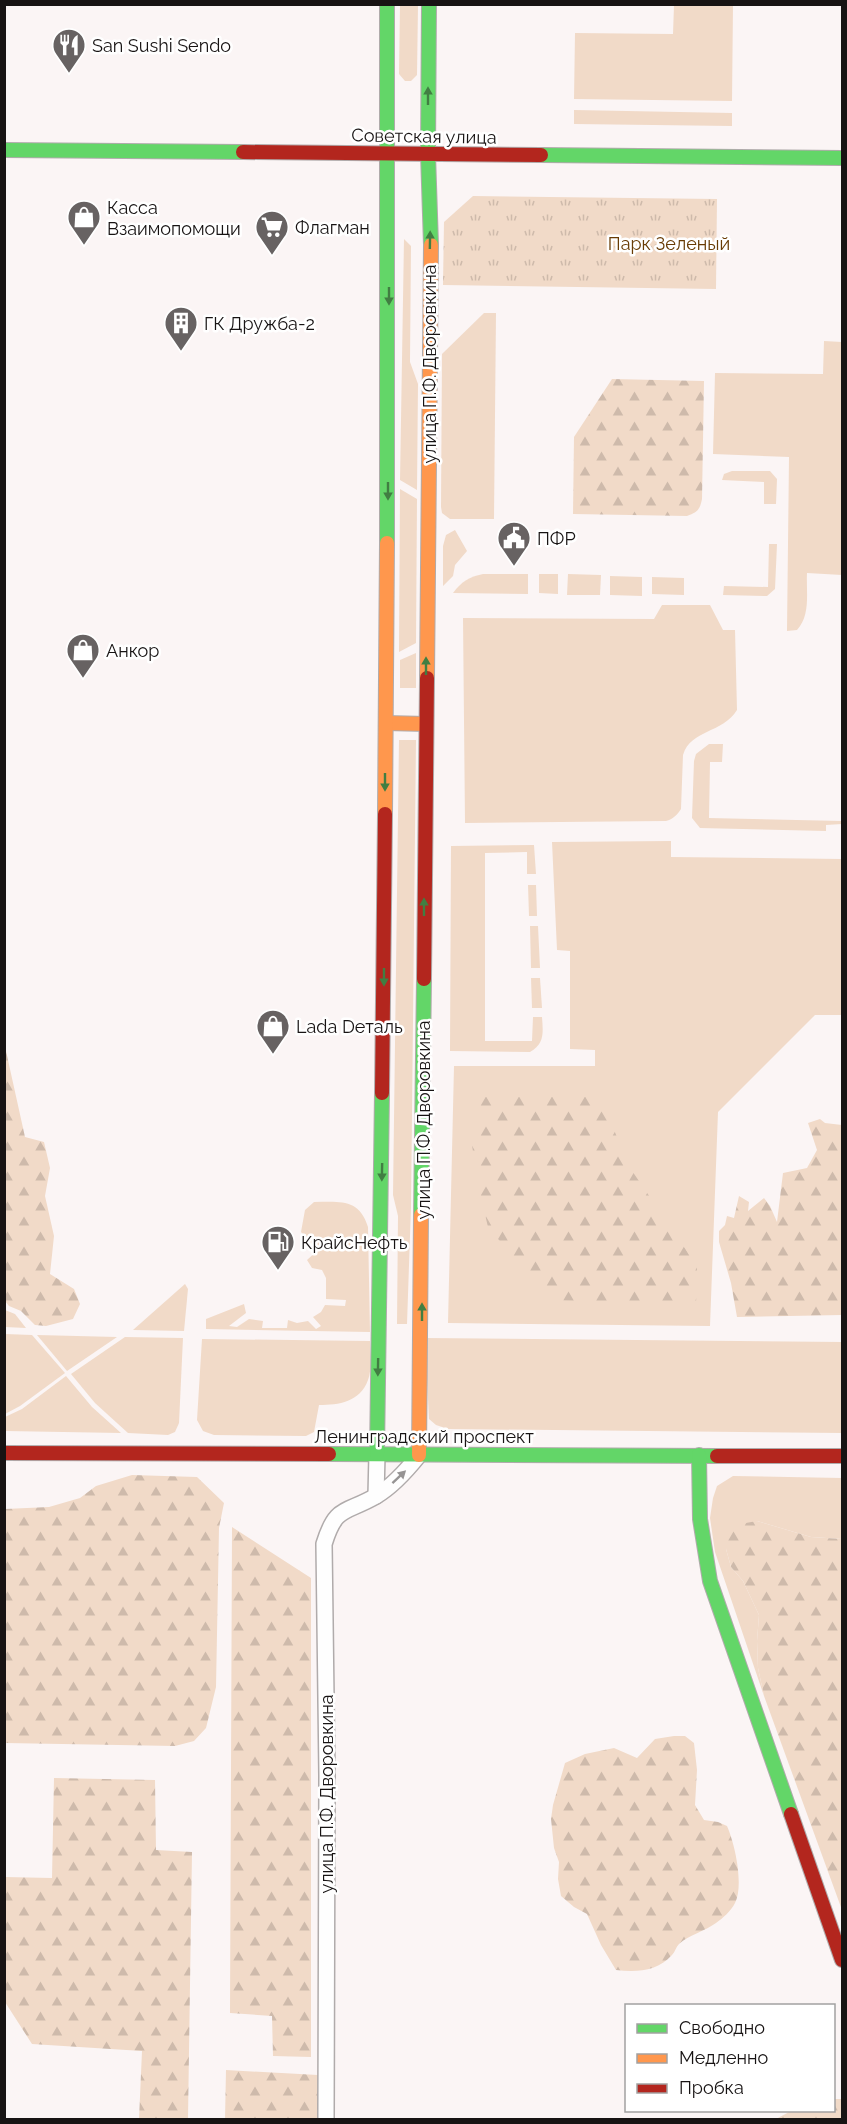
<svg xmlns="http://www.w3.org/2000/svg" width="847" height="2124" viewBox="0 0 847 2124" font-family="Raleway,sans-serif">
  <defs>
    <pattern id="forest-firs" width="22" height="20" patternUnits="userSpaceOnUse" patternTransform="scale(1.5)"><rect width="22" height="20" fill="#f1dac8"/><path d="M5 1l3.5 6h-7zM16 11l3.5 6h-7z" fill="#cebaab"/></pattern>
    <pattern id="park-tufts" width="24" height="20" patternUnits="userSpaceOnUse" patternTransform="scale(1.5)"><rect width="24" height="20" fill="#f1dac8"/><path d="M3 7l-1-3M5 7V3M7 7l1-3M15 17l-1-3M17 17v-4M19 17l1-3" fill="none" stroke="#cebaab"/></pattern>
  </defs>
  <rect width="100%" height="100%" fill="#fbf5f5"/>
  <g fill="#f1dac8">
    <path d="M 400,5 L 418,5 L 417,75 L 411,81 L 405,81 L 399,74 Z"/>
    <path d="M 674,5 L 733,5 L 732,101 L 574,99 L 575,33 L 673,34 Z"/>
    <path d="M 574,110 L 732,113 L 732,126 L 574,124 Z"/>
    <path d="M 404,239 L 411,246 L 410,362 L 418,384 L 417,490 L 400,480 Z"/>
    <path d="M 484,313 L 496,313 L 494,519 L 450,519 L 442,513 L 441,507 L 442,354 Z"/>
    <path d="M 824,341 L 842,342 L 842,575 L 807,573 C 806,592 811,615 797,630 L 787,631 L 789,457 L 713,454 L 715,373 L 823,374 Z"/>
    <path d="M 732,471 L 770,471 L 777,479 L 776,504 L 764,504 L 764,482 L 722,480 L 724,474 Z"/>
    <path d="M 400,489 L 417,499 L 416,643 L 399,652 Z"/>
    <path d="M 455,530 L 467,551 L 455,565 L 453,576 L 443,586 L 443,546 L 446,535 Z"/>
    <path d="M 769,544 L 777,544 L 775,589 L 767,596 L 723,595 L 724,586 L 768,587 Z"/>
    <path d="M 483,574 L 528,574 L 528,594 L 453,593 C 462,581 469,577 483,574 Z"/>
    <path d="M 539,574 L 558,574 L 558,594 L 539,593 Z"/>
    <path d="M 568,574 L 601,575 L 600,595 L 567,595 Z"/>
    <path d="M 610,576 L 642,577 L 642,596 L 610,595 Z"/>
    <path d="M 652,577 L 684,578 L 684,595 L 652,594 Z"/>
    <path d="M 662,605 L 710,605 L 723,630 L 735,630 L 737,710 C 722,734 691,729 683,755 L 681,809 C 677,815 673,819 666,821 L 465,823 L 463,618 L 654,619 Z"/>
    <path d="M 416,653 L 416,688 L 400,688 L 400,660 Z"/>
    <path d="M 399,740 L 416,740 L 411,1207 L 407,1324 L 397,1324 L 398,1216 L 393,1195 Z"/>
    <path d="M 709,744 L 723,744 L 722,762 L 710,762 L 709,818 L 842,821 L 842,824 L 826,825 L 826,831 L 700,828 L 692,818 L 694,761 L 696,754 Z"/>
    <path d="M 671,841 L 671,857 L 842,859 L 842,1015 L 815,1015 L 718,1112 L 710,1326 L 448,1323 L 454,1066 L 595,1066 L 595,1050 L 570,1049 L 570,951 L 557,950 L 552,842 Z"/>
    <path d="M 534,845 L 536,874 L 527,874 L 527,852 L 485,853 L 485,1041 L 532,1041 L 533,1017 L 542,1017 C 543,1032 545,1044 530,1052 L 450,1051 L 451,846 Z"/>
    <path d="M 528,885 L 536,885 L 537,916 L 529,916 Z"/>
    <path d="M 530,926 L 538,926 L 540,968 L 531,968 Z"/>
    <path d="M 531,978 L 540,978 L 542,1008 L 532,1008 Z"/>
    <path d="M 314,1202 C 340,1202 359,1198 368,1227 L 370,1332 L 206,1329 L 206,1319 L 244,1304 L 246,1313 L 229,1326 L 237,1327 L 249,1319 L 263,1321 L 262,1328 L 287,1328 L 288,1320 L 297,1323 L 308,1321 L 316,1329 L 321,1326 L 313,1317 L 321,1312 L 325,1305 L 345,1306 L 346,1300 L 326,1299 L 326,1278 L 322,1270 L 312,1268 L 307,1260 L 318,1250 L 301,1232 L 305,1210 Z"/>
    <path d="M 185,1284 L 188,1289 L 184,1331 L 133,1330 Z"/>
    <path d="M 5,1310 L 15,1314 L 26,1328 L 5,1327 Z"/>
    <path d="M 5,1334 L 32,1335 L 65,1373 L 20,1406 L 5,1414 Z"/>
    <path d="M 37,1335 L 117,1337 L 67,1371 Z"/>
    <path d="M 125,1337 L 183,1338 L 179,1423 L 175,1432 L 168,1435 L 128,1433 L 95,1403 L 71,1374 Z"/>
    <path d="M 425,1338 L 842,1342 L 842,1433 L 448,1429 L 436,1425 L 429,1419 Z"/>
    <path d="M 202,1339 L 370,1341 C 370,1353 372,1370 368,1380 C 360,1402 339,1405 319,1405 L 314,1432 L 306,1436 L 214,1435 L 203,1431 L 197,1420 Z"/>
    <path d="M 66,1376 L 92,1407 L 121,1433 L 5,1431 L 5,1417 L 22,1409 Z"/>
    <path d="M 733,1476 L 842,1478 L 842,1539 L 811,1537 L 757,1521 L 726,1549 L 731,1567 L 743,1581 L 759,1615 L 757,1641 L 758,1668 L 764,1696 L 715,1552 L 710,1518 L 713,1498 L 717,1486 Z"/>
  </g>
  <g fill="url(#forest-firs)">
    <path d="M 612,379 L 704,381 L 702,499 C 700,509 698,512 687,516 L 573,514 L 574,437 Z"/>
    <path d="M 4,1042 L 25,1137 L 44,1142 L 50,1168 L 45,1196 L 54,1236 L 50,1274 L 74,1289 L 80,1304 L 73,1319 L 46,1326 L 35,1325 L 21,1311 L 9,1306 L 5,1301 Z"/>
    <path d="M 480,1097 L 601,1097 L 628,1165 L 697,1266 L 696,1306 L 550,1300 L 488,1227 L 478,1185 L 472,1145 Z"/>
    <path d="M 820,1119 L 825,1123 L 842,1125 L 842,1315 L 737,1317 L 731,1283 L 719,1242 L 719,1231 L 725,1225 L 727,1216 L 734,1218 L 739,1196 L 749,1202 L 748,1211 L 764,1198 L 770,1206 L 777,1222 L 783,1173 L 807,1168 L 817,1150 L 808,1123 Z"/>
    <path d="M 132,1475 L 197,1477 L 224,1503 L 219,1528 L 216,1687 L 206,1728 L 194,1741 L 175,1746 L 5,1743 L 5,1509 L 49,1507 L 80,1498 L 96,1486 Z"/>
    <path d="M 757,1521 L 811,1537 L 842,1539 L 842,1910 L 764,1696 L 758,1668 L 757,1641 L 759,1615 L 743,1581 L 731,1567 L 726,1549 L 729,1526 Z"/>
    <path d="M 232,1527 L 311,1578 L 311,2057 L 273,2056 L 272,2016 L 230,2013 Z"/>
    <path d="M 674,1736 L 685,1736 L 694,1743 L 697,1770 L 695,1805 L 704,1820 L 718,1822 L 727,1826 C 735,1844 744,1885 735,1903 C 731,1911 723,1918 716,1923 C 705,1931 689,1935 679,1944 C 676,1947 675,1952 672,1955 C 657,1972 636,1972 616,1970 L 601,1945 L 587,1914 L 574,1907 L 561,1896 L 558,1879 L 559,1862 L 554,1848 L 551,1819 L 553,1805 L 565,1763 L 585,1754 L 614,1748 L 637,1758 L 655,1739 Z"/>
    <path d="M 54,1778 L 155,1780 L 156,1850 L 192,1852 L 188,2119 L 139,2119 L 142,2051 L 32,2044 L 5,2002 L 5,1877 L 52,1878 Z"/>
    <path d="M 226,2070 L 318,2075 L 318,2119 L 225,2119 Z"/>
    <path d="M 834,2099 L 842,2099 L 842,2119 L 776,2119 L 791,2111 L 834,2110 Z"/>
  </g>
  <path fill="url(#park-tufts)" d="M 473,196 L 717,199 L 716,289 L 443,285 L 444,222 Z"/>
  <g fill="none" stroke-linecap="round" stroke-linejoin="round">
    <g stroke="#b0abab" stroke-width="18">
      <g id="street">
        <path d="M 376,1496 L 377,1454"/>
        <path d="M 326,2120 L 327,1776 L 324,1544 C 336,1505 345,1514 376,1496 C 393,1486 407,1470 419,1455"/>
      </g>
    </g>
    <g stroke="#b0abab" stroke-width="16">
      <g id="fast">
        <path d="M 387,4 L 387,543"/>
        <path d="M 429,4 L 428,154 L 431,245"/>
        <path d="M 4,150 L 243,152"/>
        <path d="M 541,155 L 842,158"/>
        <path d="M 421,1215 L 424,979"/>
        <path d="M 329,1454 L 717,1456"/>
        <path d="M 377,1454 L 382,1093"/>
        <path d="M 699,1455 L 700,1519 L 710,1581 L 791,1814"/>
      </g>
    </g>
    <g stroke="#b0abab" stroke-width="16">
      <g id="slow">
        <path d="M 427,678 L 431,245"/>
        <path d="M 386,723 L 426,724"/>
        <path d="M 385,814 L 387,543"/>
        <path d="M 419,1455 L 421,1215"/>
      </g>
    </g>
    <g stroke="#b0abab" stroke-width="16">
      <g id="jam">
        <path d="M 243,152 L 541,155"/>
        <path d="M 424,979 L 427,678"/>
        <path d="M 382,1093 L 385,814"/>
        <path d="M 4,1453 L 329,1454"/>
        <path d="M 717,1456 L 842,1456"/>
        <path d="M 791,1814 L 842,1960"/>
      </g>
    </g>
    <use href="#street" stroke="#fefefe" stroke-width="15"/>
    <use href="#fast" stroke="#63d668" stroke-width="14"/>
    <use href="#slow" stroke="#ff974d" stroke-width="14"/>
    <use href="#jam" stroke="#b3261e" stroke-width="14"/>
  </g>
  <defs><path id="oneway-solid" d="M-6-.8H1V-3.2L6.5 0L1 3.2V.8H-6Z" transform="scale(1.5)"/></defs>
  <g fill="#417e42">
    <use href="#oneway-solid" transform="translate(428 96) rotate(-90)"/>
    <use href="#oneway-solid" transform="translate(430 240) rotate(-89)"/>
    <use href="#oneway-solid" transform="translate(389 296) rotate(90)"/>
    <use href="#oneway-solid" transform="translate(388 491) rotate(90)"/>
    <use href="#oneway-solid" transform="translate(426 666) rotate(-90)"/>
    <use href="#oneway-solid" transform="translate(385 782) rotate(90)"/>
    <use href="#oneway-solid" transform="translate(424 907) rotate(-90)"/>
    <use href="#oneway-solid" transform="translate(384 977) rotate(90)"/>
    <use href="#oneway-solid" transform="translate(382 1172) rotate(91)"/>
    <use href="#oneway-solid" transform="translate(422 1312) rotate(-90)"/>
    <use href="#oneway-solid" transform="translate(378 1367) rotate(91)"/>
  </g>
  <use fill="#969494" href="#oneway-solid" transform="translate(399 1477) rotate(-43)"/>
  <defs>
    <g id="restaurant-pin" transform="scale(1.725)"><path d="M0 17L-7.5 6A9.5 9.5 0 1 1 7.5 6Z" fill="#676262" stroke="#fff"/><path d="M-5-6h1v4h1v-4h1v4h1v-4h1v5L-1.5 .5V6h-2V.5L-5-1ZM5-6V6H3V1.5H1.5Q1.5-4 5-6Z" fill="#fff"/></g>
    <g id="shop-pin" transform="scale(1.725)"><path d="M0 17L-7.5 6A9.5 9.5 0 1 1 7.5 6Z" fill="#676262" stroke="#fff"/><path d="M-5-2.5h2.3a2.7 3.5 0 0 1 5.4 0H5L5.5 6h-11ZM-1.5-2.5h3a1.5 2.3 0 0 0-3 0Z" fill="#fff"/></g>
    <g id="supermarket-pin" transform="scale(1.725)"><path d="M0 17L-7.5 6A9.5 9.5 0 1 1 7.5 6Z" fill="#676262" stroke="#fff"/><path d="M-6-5.5h2.5l.6 2H6L4.5 2H-2.5L-4.4-4H-6ZM-1.5 3.2a1.3 1.3 0 1 0 .1 0ZM3 3.2a1.3 1.3 0 1 0 .1 0Z" fill="#fff"/></g>
    <g id="building-pin" transform="scale(1.725)"><path d="M0 17L-7.5 6A9.5 9.5 0 1 1 7.5 6Z" fill="#676262" stroke="#fff"/><path d="M-4-6H4V6H1V3H-1V6H-4ZM-2.5-4.3h1.7v1.8h-1.7ZM.8-4.3h1.7v1.8H.8ZM-2.5-1h1.7V.8h-1.7ZM.8-1h1.7V.8H.8Z" fill="#fff"/></g>
    <g id="civic-pin" transform="scale(1.725)"><path d="M0 17L-7.5 6A9.5 9.5 0 1 1 7.5 6Z" fill="#676262" stroke="#fff"/><path d="M-.6-6.5H3V-4.5H.6V-3L4-1V1h2V6H-6V1h2V-1L-.6-3ZM-1.2 2.5V6h2.4V2.5Z" fill="#fff"/></g>
    <g id="fuel-pin" transform="scale(1.725)"><path d="M0 17L-7.5 6A9.5 9.5 0 1 1 7.5 6Z" fill="#676262" stroke="#fff"/><path d="M-5.5-6h7V0h2V4h1.3V-2.5L3-4.5l.8-.8L6-3V5H2.5V1h-1V6h-7ZM-4.2-4.7v3.2H.2V-4.7Z" fill="#fff"/></g>
  </defs>
  <g fill-rule="evenodd">
    <use href="#restaurant-pin" x="69" y="45"/>
    <use href="#shop-pin" x="84" y="217"/>
    <use href="#supermarket-pin" x="272" y="227"/>
    <use href="#building-pin" x="181" y="323"/>
    <use href="#civic-pin" x="514" y="538"/>
    <use href="#shop-pin" x="83" y="650"/>
    <use href="#shop-pin" x="273" y="1026"/>
    <use href="#fuel-pin" x="278" y="1242"/>
  </g>
  <g text-anchor="middle" dominant-baseline="central" stroke-width="5" stroke-linejoin="round" paint-order="stroke">
    <g font-size="18" fill="#171313" stroke="#fff" text-anchor="start">
      <text x="92" y="45">San Sushi Sendo</text>
      <text x="107" y="207">Касса<tspan x="107" dy="21">Взаимопомощи</tspan></text>
      <text x="295" y="227">Флагман</text>
      <text x="204" y="323">ГК Дружба-2</text>
      <text x="537" y="538">ПФР</text>
      <text x="106" y="650">Анкор</text>
      <text x="296" y="1026">Lada Dеталь</text>
      <text x="301" y="1242">КрайсНефть</text>
    </g>
    <g font-size="18" fill="#171313" stroke="#fff">
      <text transform="translate(424 136) rotate(1)">Советская улица</text>
      <text transform="translate(429 364) rotate(-90)">улица П.Ф. Дворовкина</text>
      <text transform="translate(423 1120) rotate(-90)">улица П.Ф. Дворовкина</text>
      <text x="424" y="1436">Ленинградский проспект</text>
      <text transform="translate(326 1794) rotate(-90)">улица П.Ф. Дворовкина</text>
    </g>
    <g font-size="18" fill="#683b04" stroke="#fff">
      <text x="669" y="243">Парк Зеленый</text>
    </g>
  </g>
  <rect width="847" height="2124" fill="none" stroke="#171313" stroke-width="12"/>
  <rect x="625" y="2004" width="210" height="108" fill="#ffffff" stroke="#a2a1a1" stroke-width="1.5"/>
  <rect x="637" y="2024" width="30" height="9" fill="#63d668" stroke="#a2a1a1" stroke-width="1.5"/>
  <text x="679" y="2034" font-size="18" fill="#171313">Свободно</text>
  <rect x="637" y="2054" width="30" height="9" fill="#ff974d" stroke="#a2a1a1" stroke-width="1.5"/>
  <text x="679" y="2064" font-size="18" fill="#171313">Медленно</text>
  <rect x="637" y="2084" width="30" height="9" fill="#b3261e" stroke="#a2a1a1" stroke-width="1.5"/>
  <text x="679" y="2094" font-size="18" fill="#171313">Пробка</text>
</svg>
